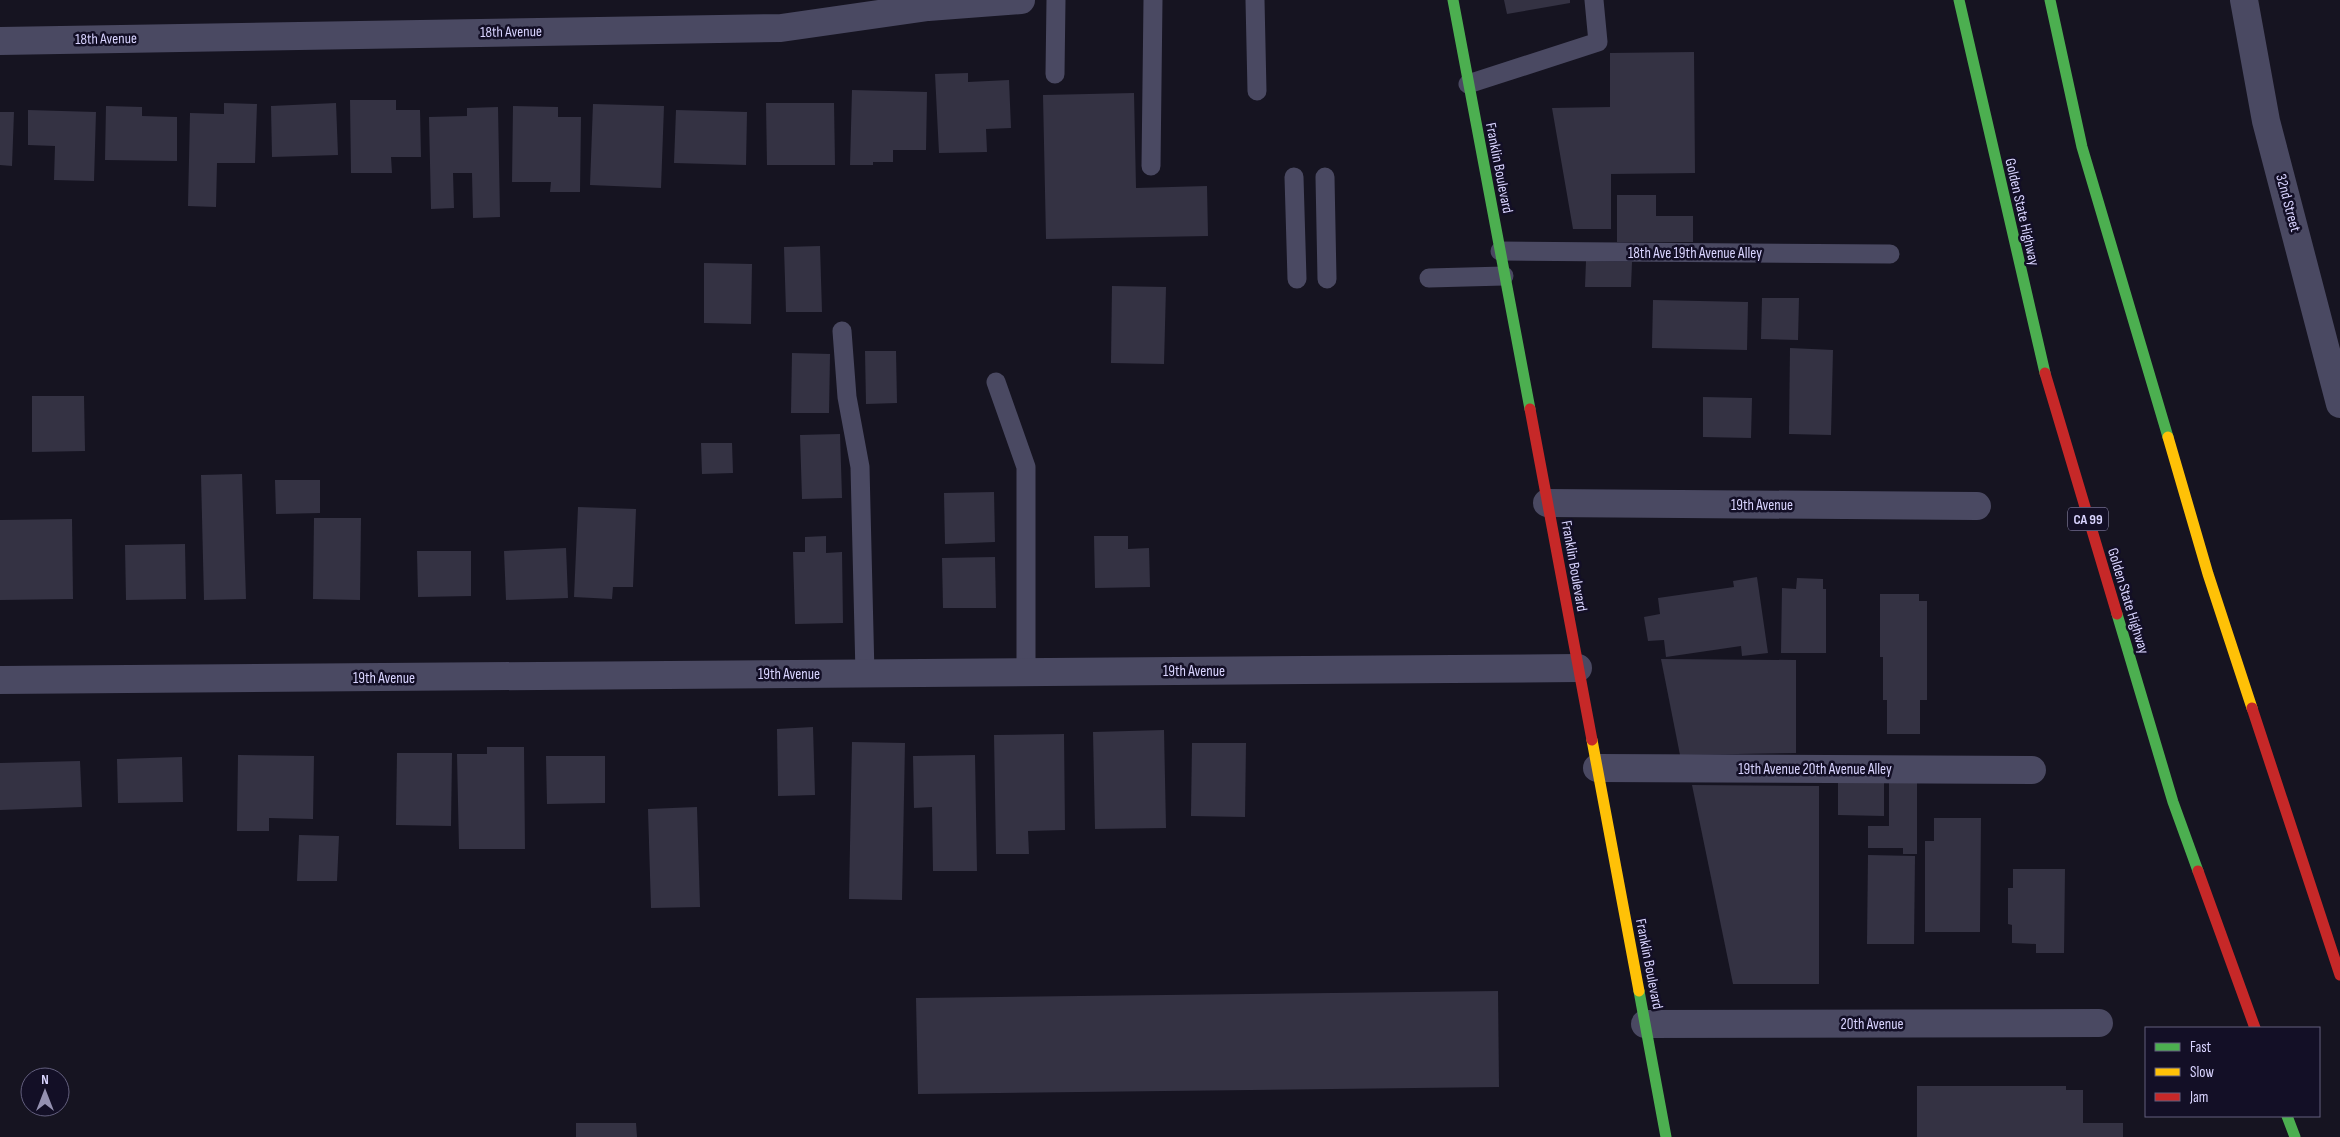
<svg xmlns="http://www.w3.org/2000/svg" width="2340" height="1137" viewBox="0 0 2340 1137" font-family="'Sofia Sans Condensed',sans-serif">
  <rect width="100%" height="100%" fill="#161421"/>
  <g fill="#343243">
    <path d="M 1504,0 L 1570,0 L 1570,3 L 1507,14 Z"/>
    <path d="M 1694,52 L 1695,173 L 1611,174 L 1611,229 L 1573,229 L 1552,108 L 1610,107 L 1610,53 Z"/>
    <path d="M 968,73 L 968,82 L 1009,80 L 1011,128 L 986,129 L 987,152 L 939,153 L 935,74 Z"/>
    <path d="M 852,90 L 927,92 L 926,150 L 893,150 L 893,162 L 873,162 L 873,165 L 850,165 Z"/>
    <path d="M 1134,93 L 1136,188 L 1207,186 L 1208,236 L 1046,239 L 1043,95 Z"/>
    <path d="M 350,100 L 396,100 L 396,110 L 420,110 L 421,157 L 391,157 L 392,173 L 351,173 Z"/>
    <path d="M 224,103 L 257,104 L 255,163 L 217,163 L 216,207 L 188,206 L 190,113 L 224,114 Z"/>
    <path d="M 336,103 L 338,155 L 272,157 L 271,106 Z"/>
    <path d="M 766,103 L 834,103 L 835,165 L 767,165 Z"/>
    <path d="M 593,104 L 664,106 L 661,188 L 590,185 Z"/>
    <path d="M 106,106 L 142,107 L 142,116 L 177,117 L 177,161 L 105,160 Z"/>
    <path d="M 513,106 L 558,107 L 558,117 L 581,117 L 580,192 L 550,192 L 551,182 L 512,182 Z"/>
    <path d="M 498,107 L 500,217 L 473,218 L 472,173 L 453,173 L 454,208 L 431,209 L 429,117 L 467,116 L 467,108 Z"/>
    <path d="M 28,110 L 96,112 L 94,181 L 54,180 L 55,146 L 28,145 Z"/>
    <path d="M 676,110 L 747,112 L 746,165 L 674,163 Z"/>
    <path d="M 0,112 L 14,112 L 12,166 L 0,165 Z"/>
    <path d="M 1617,195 L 1656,195 L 1656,216 L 1693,216 L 1693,242 L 1617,242 Z"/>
    <path d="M 820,246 L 822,312 L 786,312 L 784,247 Z"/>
    <path d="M 1586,261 L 1632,262 L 1631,287 L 1585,287 Z"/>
    <path d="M 704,263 L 752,264 L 751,324 L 704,323 Z"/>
    <path d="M 1112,286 L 1166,287 L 1164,364 L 1111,363 Z"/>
    <path d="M 1762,298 L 1799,298 L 1798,340 L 1761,339 Z"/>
    <path d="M 1653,300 L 1748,302 L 1747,350 L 1652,348 Z"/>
    <path d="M 1790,348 L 1833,350 L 1831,435 L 1789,434 Z"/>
    <path d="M 865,351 L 896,351 L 897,403 L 866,404 Z"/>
    <path d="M 792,353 L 830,354 L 829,413 L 791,413 Z"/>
    <path d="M 32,396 L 84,396 L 85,451 L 32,452 Z"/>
    <path d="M 1703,397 L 1752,398 L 1751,438 L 1703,437 Z"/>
    <path d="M 840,434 L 842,498 L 802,499 L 800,435 Z"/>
    <path d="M 701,443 L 732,443 L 733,473 L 702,474 Z"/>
    <path d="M 242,474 L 246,599 L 204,600 L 201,475 Z"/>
    <path d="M 275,480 L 320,480 L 320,513 L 276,514 Z"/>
    <path d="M 994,492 L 995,542 L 945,544 L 944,493 Z"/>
    <path d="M 578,507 L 636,509 L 633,587 L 613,587 L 612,599 L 574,597 Z"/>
    <path d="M 314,518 L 361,518 L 360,600 L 313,599 Z"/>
    <path d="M 72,519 L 73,599 L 0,600 L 0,520 Z"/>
    <path d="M 826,536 L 826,553 L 842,552 L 843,623 L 795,624 L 793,552 L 805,552 L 805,537 Z"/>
    <path d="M 1094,536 L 1128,536 L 1128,549 L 1149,548 L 1150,587 L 1095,588 Z"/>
    <path d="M 185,544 L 186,599 L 126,600 L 125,545 Z"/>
    <path d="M 566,548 L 568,598 L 506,600 L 504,551 Z"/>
    <path d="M 417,551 L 471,551 L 471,596 L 418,597 Z"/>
    <path d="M 995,557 L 996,608 L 943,608 L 942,558 Z"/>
    <path d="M 1757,577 L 1768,653 L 1742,656 L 1741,646 L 1666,657 L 1664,640 L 1648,641 L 1644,617 L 1660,614 L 1658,598 L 1734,587 L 1733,581 Z"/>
    <path d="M 1797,578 L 1823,579 L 1823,589 L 1826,589 L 1826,653 L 1781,653 L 1782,588 L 1796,589 Z"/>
    <path d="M 1880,594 L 1919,594 L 1919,601 L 1927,601 L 1927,700 L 1920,700 L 1920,734 L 1887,734 L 1887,700 L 1883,700 L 1883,657 L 1880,657 Z"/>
    <path d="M 1661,659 L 1796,660 L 1796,753 L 1680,755 Z"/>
    <path d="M 813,727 L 815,795 L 778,796 L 777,729 Z"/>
    <path d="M 1164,730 L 1166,828 L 1095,829 L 1093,732 Z"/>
    <path d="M 1064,734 L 1065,830 L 1028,831 L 1029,854 L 996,854 L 994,735 Z"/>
    <path d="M 852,742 L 905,743 L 902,900 L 849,899 Z"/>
    <path d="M 1192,743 L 1246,743 L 1245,817 L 1191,816 Z"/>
    <path d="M 487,747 L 524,747 L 525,849 L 459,849 L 457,754 L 487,754 Z"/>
    <path d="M 397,753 L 452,753 L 451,826 L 396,825 Z"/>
    <path d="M 238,755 L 314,756 L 313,819 L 269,818 L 269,831 L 237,831 Z"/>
    <path d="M 975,755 L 977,871 L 933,871 L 932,807 L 914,808 L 913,756 Z"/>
    <path d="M 546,756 L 605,756 L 605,803 L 547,804 Z"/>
    <path d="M 182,757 L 183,802 L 118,803 L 117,759 Z"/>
    <path d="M 80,761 L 82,807 L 0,810 L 0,763 Z"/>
    <path d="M 1838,779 L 1884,779 L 1884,816 L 1838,815 Z"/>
    <path d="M 1889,780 L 1917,780 L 1917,854 L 1903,854 L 1903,848 L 1868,848 L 1868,826 L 1889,826 Z"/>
    <path d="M 1692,785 L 1819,786 L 1819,984 L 1733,984 Z"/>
    <path d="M 697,807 L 700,907 L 651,908 L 648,809 Z"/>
    <path d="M 1934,818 L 1981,818 L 1980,932 L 1925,932 L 1925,841 L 1934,841 Z"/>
    <path d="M 299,835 L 339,836 L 337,881 L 297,881 Z"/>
    <path d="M 1868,855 L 1915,856 L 1914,944 L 1867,944 Z"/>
    <path d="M 2013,869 L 2065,869 L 2064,953 L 2036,953 L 2036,944 L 2012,943 L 2012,925 L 2008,924 L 2008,888 L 2013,888 Z"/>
    <path d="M 1498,991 L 1499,1087 L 918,1094 L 916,998 Z"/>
    <path d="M 1917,1086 L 2066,1086 L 2066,1090 L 2083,1090 L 2083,1123 L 2123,1123 L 2123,1137 L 1917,1137 Z"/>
    <path d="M 576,1123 L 636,1123 L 637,1137 L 576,1137 Z"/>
  </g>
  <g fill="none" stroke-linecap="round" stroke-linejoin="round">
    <g stroke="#4a4962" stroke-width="19">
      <path d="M 1255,0 L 1257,91"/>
      <path d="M 1055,74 L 1056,0"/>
      <path d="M 1468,84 L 1598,42 L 1594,0"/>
      <path d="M 1151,166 L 1153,0"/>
      <path d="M 1294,177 L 1297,279"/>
      <path d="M 1325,177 L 1327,279"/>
      <path d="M 1500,251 L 1890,254"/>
      <path d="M 1429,278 L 1504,276"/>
      <path d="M 842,331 L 847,397 L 860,467 L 865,674"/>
      <path d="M 996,382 L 1026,467 L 1026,673"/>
    </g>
    <g stroke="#4a4962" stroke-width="28">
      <path d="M 2244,0 L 2266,121 L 2340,404"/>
      <path d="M 0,41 L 781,28 L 928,7 L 1021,0"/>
      <path d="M 1547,503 L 1977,506"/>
      <path d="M 0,680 L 1578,668"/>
      <path d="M 1597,768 L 2032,770"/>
      <path d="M 1645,1024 L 2099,1023"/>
    </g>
    <g stroke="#4caf50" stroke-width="11">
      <path d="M 1453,0 L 1530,409"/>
      <path d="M 1959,0 L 2045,373"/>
      <path d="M 2050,0 L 2082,147 L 2168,437"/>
      <path d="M 2117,614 L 2173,802 L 2198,871"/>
      <path d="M 1639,991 L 1666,1137"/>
      <path d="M 2287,1116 L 2295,1137"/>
    </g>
    <g stroke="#ffc107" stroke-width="11">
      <path d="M 2168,437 L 2208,574 L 2252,708"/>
      <path d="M 1592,740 L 1639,991"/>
    </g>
    <g stroke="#c62828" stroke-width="11">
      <path d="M 2045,373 L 2117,614"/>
      <path d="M 1530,409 L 1592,740"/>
      <path d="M 2252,708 L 2340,975"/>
      <path d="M 2198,871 L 2255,1028"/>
    </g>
  </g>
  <g text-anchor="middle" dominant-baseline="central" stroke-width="5" stroke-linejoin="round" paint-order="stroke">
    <rect fill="#130f26" stroke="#9e99be" stroke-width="1" x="2068" y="507.5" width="40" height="23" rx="4"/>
    <g font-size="14" font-weight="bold" fill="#d9d4ff">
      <text x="2088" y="519">CA 99</text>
    </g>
    <g font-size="15" fill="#d9d4ff" stroke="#130f26">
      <text transform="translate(511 32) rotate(-1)">18th Avenue</text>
      <text transform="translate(106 39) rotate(-1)">18th Avenue</text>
      <text transform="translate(1499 168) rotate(79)">Franklin Boulevard</text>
      <text transform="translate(2288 203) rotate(75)">32nd Street</text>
      <text transform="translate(2022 212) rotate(77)">Golden State Highway</text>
      <text x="1695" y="253">18th Ave 19th Avenue Alley</text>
      <text x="1762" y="505">19th Avenue</text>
      <text transform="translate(1574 566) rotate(80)">Franklin Boulevard</text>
      <text transform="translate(2128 601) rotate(73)">Golden State Highway</text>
      <text x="1194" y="671">19th Avenue</text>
      <text x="789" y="674">19th Avenue</text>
      <text x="384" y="678">19th Avenue</text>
      <text x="1815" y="769">19th Avenue 20th Avenue Alley</text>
      <text transform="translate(1649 964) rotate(79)">Franklin Boulevard</text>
      <text x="1872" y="1024">20th Avenue</text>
    </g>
  </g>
  <rect x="2145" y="1027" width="175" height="90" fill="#130f26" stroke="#625e7d"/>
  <rect x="2155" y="1043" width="25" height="8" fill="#4caf50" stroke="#625e7d"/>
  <text x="2190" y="1052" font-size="15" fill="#d9d4ff">Fast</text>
  <rect x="2155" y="1068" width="25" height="8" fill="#ffc107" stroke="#625e7d"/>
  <text x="2190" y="1077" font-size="15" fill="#d9d4ff">Slow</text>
  <rect x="2155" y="1093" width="25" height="8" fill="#c62828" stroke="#625e7d"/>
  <text x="2190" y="1102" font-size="15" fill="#d9d4ff">Jam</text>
  <g transform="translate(45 1092)"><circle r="24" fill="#130f26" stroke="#625e7d"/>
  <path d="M0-4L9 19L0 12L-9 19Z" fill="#9591b1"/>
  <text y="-8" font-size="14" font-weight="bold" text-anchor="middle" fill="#d9d4ff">N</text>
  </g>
</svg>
